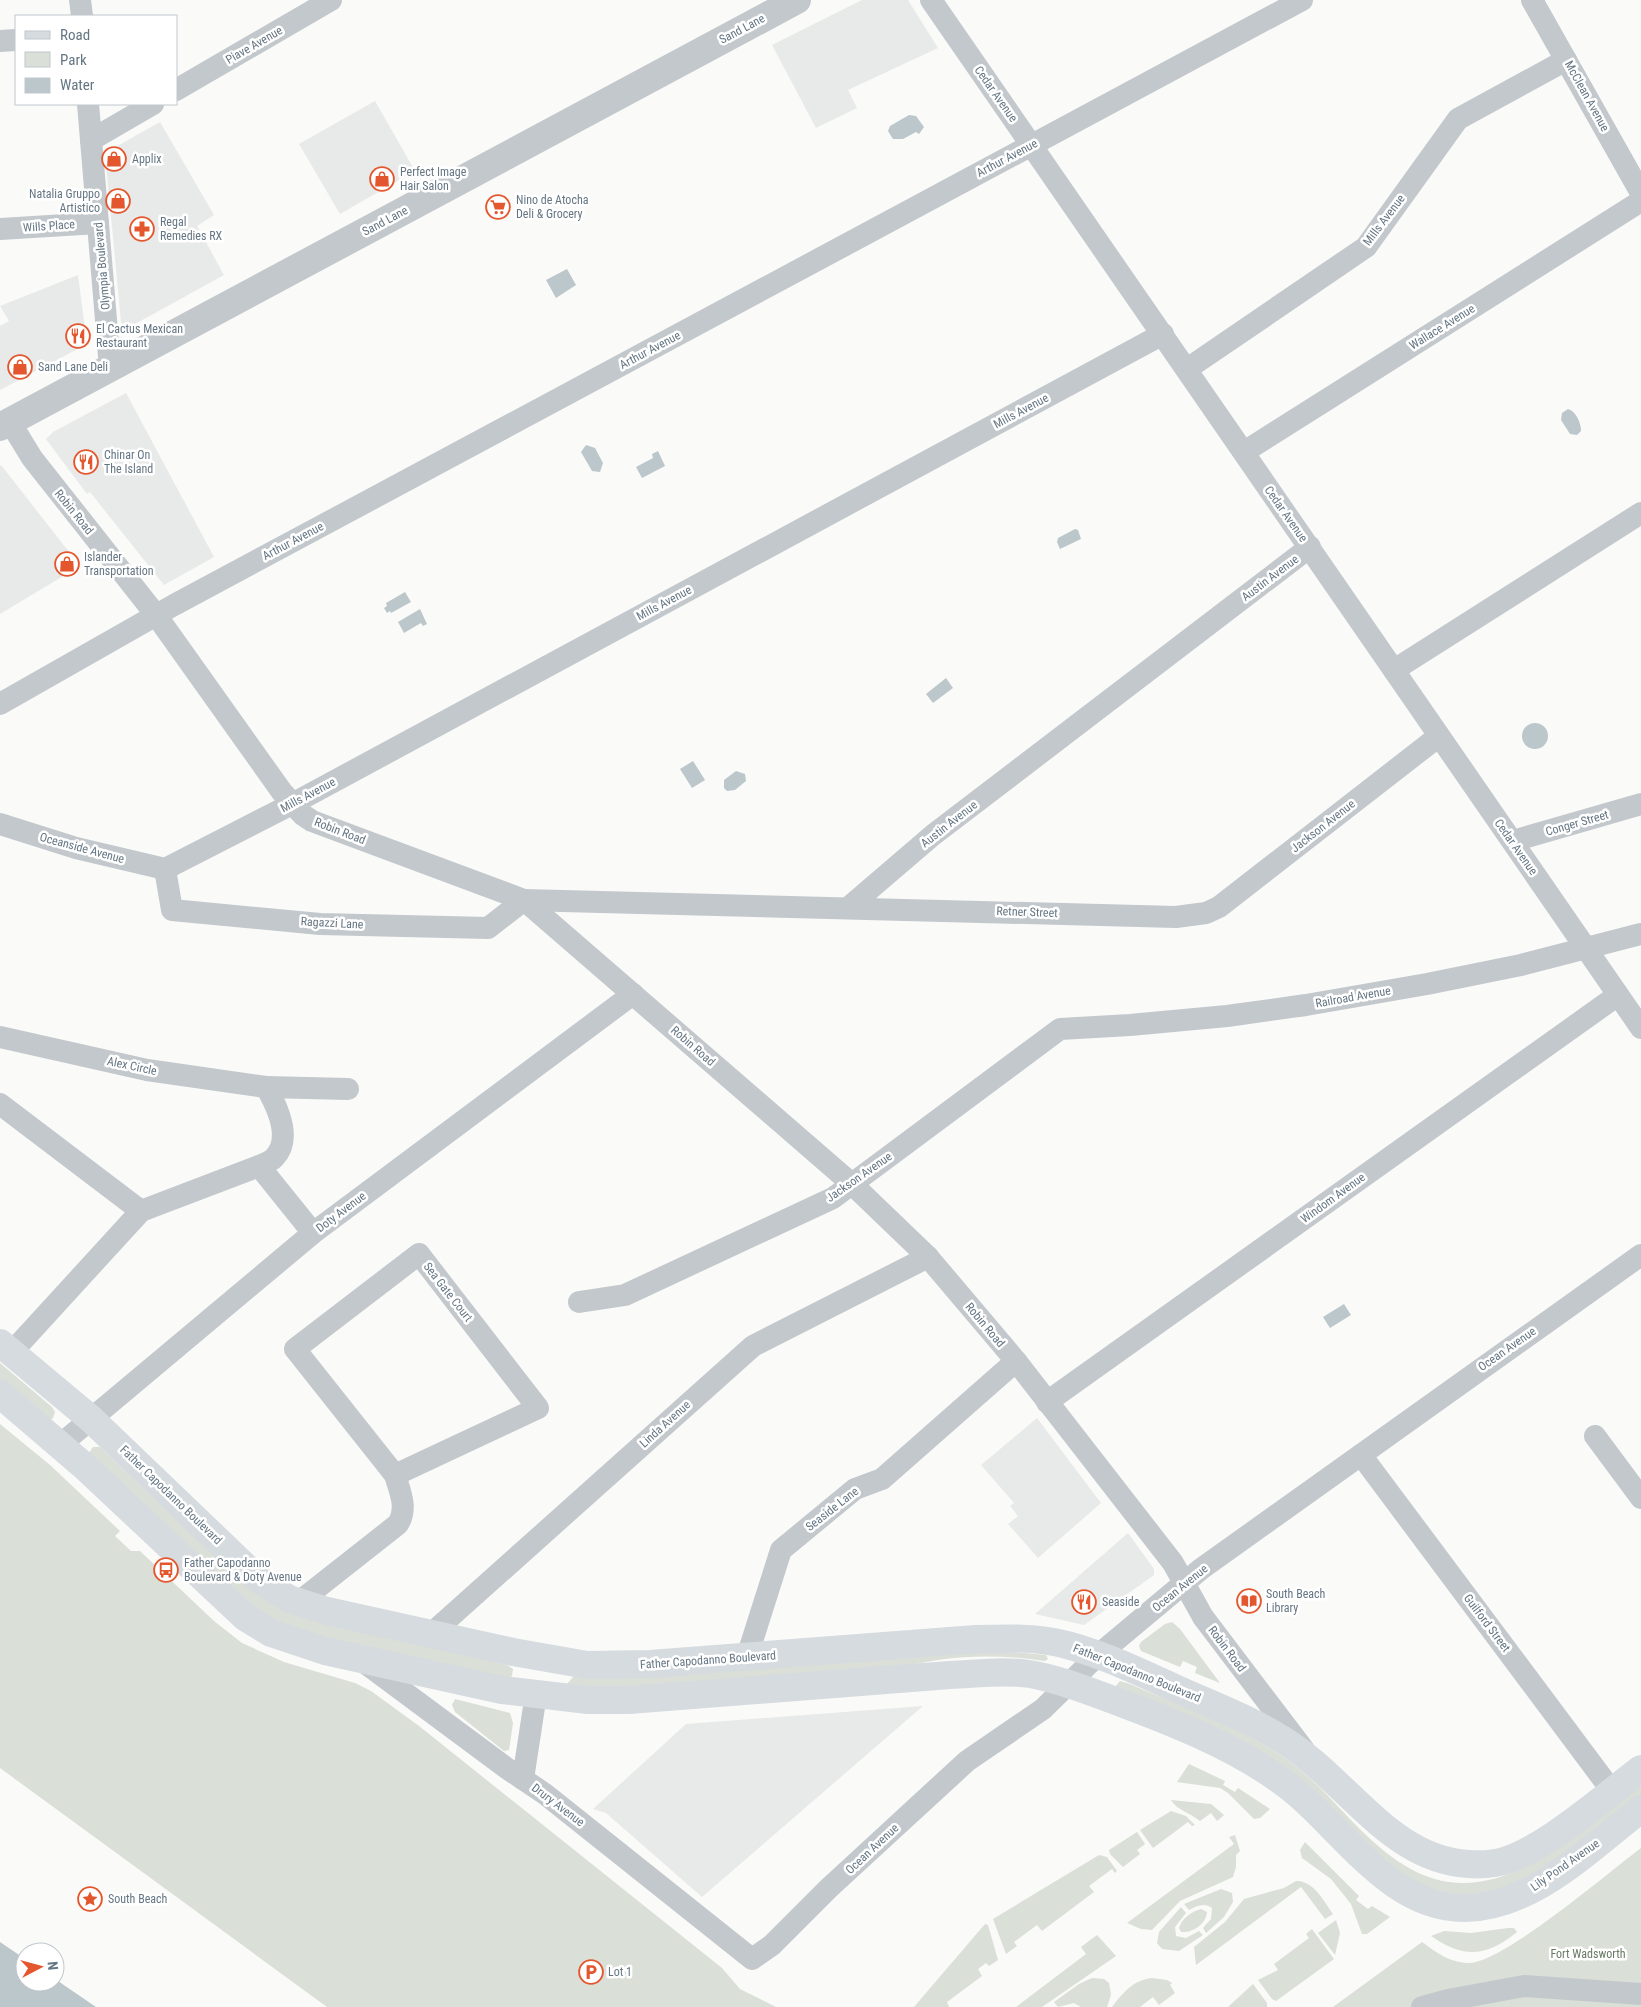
<svg xmlns="http://www.w3.org/2000/svg" width="1641" height="2007" viewBox="0 0 1641 2007" font-family="'Roboto Condensed',sans-serif">
  <rect width="100%" height="100%" fill="#fafaf8"/>
  <g fill="#e8e9e9">
    <path d="M 862,0 L 908,0 L 938,48 L 848,90 L 857,108 L 816,128 L 772,45 Z"/>
    <path d="M 375,101 L 415,171 L 340,214 L 299,144 Z"/>
    <path d="M 160,122 L 214,215 L 197,226 L 224,275 L 126,329 L 121,322 L 105,153 Z"/>
    <path d="M 78,275 L 87,344 L 0,390 L 0,326 L 9,321 L 0,306 Z"/>
    <path d="M 126,393 L 214,557 L 164,585 L 90,492 L 87,494 L 46,439 L 53,432 Z"/>
    <path d="M 1,465 L 80,566 L 0,614 L 0,466 Z"/>
    <path d="M 1037,1418 L 1101,1503 L 1038,1558 L 1008,1524 L 1018,1516 L 1010,1506 L 1014,1503 L 981,1465 Z"/>
    <path d="M 1128,1533 L 1154,1569 L 1154,1575 L 1084,1625 L 1035,1614 Z"/>
    <path d="M 923,1706 L 702,1897 L 606,1813 L 593,1809 L 686,1724 Z"/>
  </g>
  <g fill="#dadfd7">
    <path d="M 0,1363 L 52,1407 L 55,1412 L 53,1418 L 50,1420 L 0,1381 Z"/>
    <path d="M 0,1424 L 50,1465 L 120,1531 L 115,1536 L 131,1551 L 140,1551 L 214,1621 L 242,1643 L 284,1662 L 355,1683 L 371,1691 L 419,1726 L 722,1968 L 740,1989 L 776,2007 L 327,2007 L 0,1768 Z"/>
    <path d="M 93,1447 L 100,1447 L 252,1591 L 280,1609 L 304,1618 L 507,1665 L 513,1669 L 512,1676 L 508,1678 L 305,1634 L 265,1617 L 89,1453 Z"/>
    <path d="M 1172,1622 L 1180,1629 L 1220,1683 L 1195,1673 L 1197,1667 L 1183,1661 L 1180,1667 L 1141,1651 L 1139,1646 L 1141,1642 L 1165,1624 Z"/>
    <path d="M 989,1650 L 1046,1655 L 1048,1659 L 1045,1661 C 994,1653 942,1655 893,1670 L 636,1692 L 567,1684 L 573,1677 L 616,1678 Z"/>
    <path d="M 1120,1681 L 1130,1684 C 1185,1708 1251,1730 1298,1768 C 1335,1798 1363,1840 1404,1865 C 1493,1921 1575,1833 1641,1782 L 1641,1800 L 1521,1885 L 1464,1897 L 1419,1887 L 1325,1811 L 1115,1687 Z"/>
    <path d="M 455,1699 L 510,1713 L 513,1723 L 509,1750 L 504,1751 L 455,1712 L 452,1705 Z"/>
    <path d="M 1189,1764 L 1225,1781 L 1223,1785 L 1235,1792 L 1238,1788 L 1270,1809 L 1260,1818 L 1254,1819 L 1228,1793 L 1220,1788 L 1177,1782 Z"/>
    <path d="M 1171,1800 L 1211,1804 L 1224,1815 L 1217,1821 L 1211,1813 L 1200,1821 C 1190,1813 1177,1810 1171,1800 Z"/>
    <path d="M 1171,1811 L 1186,1816 L 1195,1825 L 1192,1826 L 1188,1822 L 1153,1848 L 1140,1830 Z"/>
    <path d="M 1137,1832 L 1145,1844 L 1137,1850 L 1140,1854 L 1123,1867 L 1110,1854 L 1109,1850 Z"/>
    <path d="M 1235,1835 L 1240,1851 L 1236,1855 L 1236,1867 L 1233,1877 L 1180,1901 L 1152,1930 L 1141,1929 L 1127,1923 L 1234,1844 L 1229,1837 Z"/>
    <path d="M 1305,1842 L 1359,1896 L 1356,1900 L 1368,1909 L 1372,1906 L 1390,1917 L 1367,1934 L 1362,1934 L 1351,1904 L 1331,1879 L 1302,1858 L 1300,1850 Z"/>
    <path d="M 1641,1848 L 1641,2007 L 1333,2007 L 1422,1942 C 1437,1953 1450,1963 1470,1963 C 1505,1961 1609,1872 1641,1848 Z"/>
    <path d="M 1099,1855 L 1107,1857 L 1117,1871 L 1115,1873 L 1112,1869 L 1089,1886 L 1094,1892 L 1042,1931 L 1037,1925 L 1014,1942 L 1017,1946 L 1006,1954 L 993,1919 Z"/>
    <path d="M 1296,1881 C 1313,1880 1324,1901 1333,1914 L 1325,1919 L 1301,1887 L 1196,1965 L 1194,1947 L 1225,1922 L 1244,1899 L 1284,1888 Z"/>
    <path d="M 1221,1889 L 1232,1893 L 1233,1902 L 1224,1917 L 1206,1933 L 1203,1928 L 1211,1919 L 1212,1908 C 1205,1902 1196,1906 1189,1910 L 1184,1904 Z"/>
    <path d="M 1181,1907 L 1186,1913 L 1175,1927 L 1176,1936 L 1186,1938 L 1199,1931 L 1203,1935 L 1179,1951 L 1162,1949 L 1157,1943 L 1159,1932 Z"/>
    <path d="M 1201,1909 L 1207,1912 C 1206,1924 1193,1933 1181,1932 L 1179,1928 C 1182,1918 1191,1912 1201,1909 Z"/>
    <path d="M 1336,1920 L 1340,1933 L 1335,1955 L 1318,1933 Z"/>
    <path d="M 985,1924 L 988,1925 L 998,1960 L 989,1966 L 986,1963 L 978,1969 L 982,1976 L 947,2002 L 949,2007 L 914,2007 Z"/>
    <path d="M 1508,1928 L 1514,1928 L 1517,1932 C 1486,1957 1464,1959 1431,1936 L 1444,1931 L 1471,1933 Z"/>
    <path d="M 1312,1929 L 1334,1959 L 1276,2001 L 1272,1999 L 1258,1980 L 1278,1970 L 1274,1964 L 1309,1938 L 1306,1934 Z"/>
    <path d="M 1097,1935 L 1116,1956 L 1042,2007 L 1016,2007 L 1086,1954 L 1081,1947 Z"/>
    <path d="M 1092,1978 L 1104,1979 L 1109,1983 L 1111,1995 L 1107,2007 L 1081,2007 L 1074,2003 L 1058,2007 L 1054,2002 L 1079,1984 Z"/>
    <path d="M 1152,1978 L 1167,1980 L 1172,1983 L 1170,1985 L 1175,1993 L 1159,2005 L 1153,1997 L 1140,2007 L 1112,2007 C 1123,1993 1133,1980 1152,1978 Z"/>
    <path d="M 1253,1984 L 1267,2003 L 1267,2007 L 1228,2007 Z"/>
  </g>
  <g fill="#bbc7cb">
    <path d="M 909,115 L 916,116 L 924,127 L 919,134 L 916,132 L 903,139 L 893,139 L 888,131 L 890,126 Z"/>
    <path d="M 567,269 L 576,285 L 556,298 L 546,280 Z"/>
    <path d="M 1568,409 C 1576,411 1581,423 1581,431 L 1577,435 L 1570,434 L 1561,420 L 1562,413 Z"/>
    <path d="M 586,445 L 595,448 L 603,463 L 600,472 L 592,471 L 581,452 Z"/>
    <path d="M 658,451 L 665,466 L 642,478 L 636,467 L 653,458 L 652,454 Z"/>
    <path d="M 1075,529 L 1078,530 L 1081,539 L 1060,549 L 1057,542 L 1058,538 Z"/>
    <path d="M 405,592 L 411,602 L 391,613 L 390,611 L 387,613 L 384,608 L 387,606 L 386,603 Z"/>
    <path d="M 420,609 L 427,624 L 423,626 L 421,623 L 404,633 L 398,622 Z"/>
    <path d="M 946,678 L 953,688 L 933,703 L 926,694 Z"/>
    <circle cx="1535" cy="736" r="13"/>
    <path d="M 693,761 L 705,780 L 692,788 L 680,769 Z"/>
    <path d="M 736,771 L 745,774 L 746,781 L 735,790 L 727,791 L 724,788 L 724,780 Z"/>
    <path d="M 1344,1304 L 1351,1315 L 1330,1328 L 1323,1317 Z"/>
    <path d="M 0,1942 L 25,1959 L 25,1982 L 55,1982 L 55,1979 L 96,2007 L 0,2007 Z"/>
  </g>
  <g fill="none" stroke-linecap="round" stroke-linejoin="round">
    <g stroke="#c3c8cc" stroke-width="22">
      <path d="M 80,0 L 82,16"/>
      <path d="M 931,0 L 1641,1028"/>
      <path d="M 1532,0 L 1641,193"/>
      <path d="M 0,41 L 16,40"/>
      <path d="M 176,90 L 331,0"/>
      <path d="M 88,104 L 110,368"/>
      <path d="M 91,140 L 153,104"/>
      <path d="M 0,229 L 98,223"/>
      <path d="M 1187,369 L 1366,247 L 1458,119 L 1566,60"/>
      <path d="M 10,422 L 32,458 L 156,615 L 282,792 L 303,815 L 312,821 L 524,900 L 852,1184 L 928,1257 L 1016,1361 L 1173,1563 L 1203,1617 L 1304,1750"/>
      <path d="M 1244,452 L 1641,201"/>
      <path d="M 1394,670 L 1641,513"/>
      <path d="M 0,704 L 174,605 L 1302,0"/>
      <path d="M 0,824 L 76,848 L 165,869"/>
      <path d="M 1513,841 L 1641,804"/>
      <path d="M 165,869 L 172,910 L 320,924 L 488,928 L 524,900 L 1176,917 L 1206,913 L 1219,907 L 1439,736"/>
      <path d="M 165,869 L 292,804 L 1163,334"/>
      <path d="M 849,907 L 933,835 L 1310,547"/>
      <path d="M 0,1037 L 147,1070 L 266,1087 C 277,1106 293,1139 274,1158 C 270,1162 263,1164 259,1166 L 141,1211 L 11,1353"/>
      <path d="M 266,1087 L 348,1089"/>
      <path d="M 0,1104 L 141,1211"/>
      <path d="M 259,1166 L 313,1233"/>
      <path d="M 419,1254 L 538,1408 L 395,1475 L 295,1349 Z"/>
      <path d="M 579,1302 L 625,1295 L 833,1198 L 1060,1029 L 1130,1025 L 1227,1016 L 1306,1005 L 1427,984 L 1521,965 L 1641,934"/>
      <path d="M 1047,1402 L 1618,995"/>
      <path d="M 1595,1436 L 1641,1498"/>
      <path d="M 60,1445 L 313,1233 L 633,994"/>
      <path d="M 1361,1455 L 1612,1791"/>
      <path d="M 299,1602 L 398,1524 C 408,1508 400,1492 395,1475"/>
      <path d="M 431,1634 L 753,1346 L 928,1257"/>
      <path d="M 747,1657 L 781,1550 L 855,1489 L 882,1479 L 1016,1361"/>
      <path d="M 361,1660 L 505,1767 L 545,1794 L 752,1959 L 772,1945 L 829,1888 L 967,1761 L 1043,1709 L 1097,1656 L 1201,1569 L 1641,1255"/>
      <path d="M 523,1779 L 536,1694"/>
      <path d="M 1422,2007 L 1448,2000 L 1524,1986 L 1641,1994"/>
    </g>
    <path stroke="#c3c8cc" stroke-width="28" d="M 0,427 L 797,0"/>
    <g stroke="#d6dbdf" stroke-width="28">
      <path d="M 0,1343 L 91,1419 L 258,1579 L 289,1599 L 327,1611 L 513,1652 L 587,1665 L 650,1664 L 976,1639 C 1006,1638 1039,1637 1067,1645 C 1105,1655 1141,1673 1177,1689 C 1212,1705 1250,1719 1283,1740 C 1354,1784 1399,1877 1495,1863 C 1538,1856 1605,1796 1641,1769"/>
      <path d="M 0,1394 L 84,1466 L 245,1617 L 271,1633 L 325,1651 L 502,1690 L 588,1700 L 629,1700 L 950,1675 C 976,1674 1004,1670 1030,1674 C 1059,1679 1088,1691 1116,1701 C 1172,1722 1231,1745 1280,1780 C 1338,1820 1386,1909 1465,1908 C 1533,1907 1590,1848 1641,1809"/>
    </g>
  </g>
  <defs>
    <g id="shop-ring" transform="scale(1.25)"><circle r="9.5" fill="#fff" stroke="#e4572e" stroke-width="1.5"/><path d="M-5-2.5h2.3a2.7 3.5 0 0 1 5.4 0H5L5.5 6h-11ZM-1.5-2.5h3a1.5 2.3 0 0 0-3 0Z" fill="#e4572e"/></g>
    <g id="supermarket-ring" transform="scale(1.25)"><circle r="9.5" fill="#fff" stroke="#e4572e" stroke-width="1.5"/><path d="M-6-5.5h2.5l.6 2H6L4.5 2H-2.5L-4.4-4H-6ZM-1.5 3.2a1.3 1.3 0 1 0 .1 0ZM3 3.2a1.3 1.3 0 1 0 .1 0Z" fill="#e4572e"/></g>
    <g id="pharmacy-ring" transform="scale(1.25)"><circle r="9.5" fill="#fff" stroke="#e4572e" stroke-width="1.5"/><path d="M-2-6h4v4h4v4h-4v4h-4v-4h-4v-4h4Z" fill="#e4572e"/></g>
    <g id="restaurant-ring" transform="scale(1.25)"><circle r="9.5" fill="#fff" stroke="#e4572e" stroke-width="1.5"/><path d="M-5-6h1v4h1v-4h1v4h1v-4h1v5L-1.5 .5V6h-2V.5L-5-1ZM5-6V6H3V1.5H1.5Q1.5-4 5-6Z" fill="#e4572e"/></g>
    <g id="bus-ring" transform="scale(1.25)"><circle r="9.5" fill="#fff" stroke="#e4572e" stroke-width="1.5"/><path d="M-5-6H5V4H4V6H2V4H-2V6H-4V4H-5ZM-3.5-4V0h7V-4ZM-3.5 1.2v1.5H-2V1.2ZM2 1.2v1.5H3.5V1.2Z" fill="#e4572e"/></g>
    <g id="library-ring" transform="scale(1.25)"><circle r="9.5" fill="#fff" stroke="#e4572e" stroke-width="1.5"/><path d="M-6-4Q-3-5.5-.7-3.5V5Q-3 3-6 4ZM6-4Q3-5.5 .7-3.5V5Q3 3 6 4Z" fill="#e4572e"/></g>
    <g id="sight-ring" transform="scale(1.25)"><circle r="9.5" fill="#fff" stroke="#e4572e" stroke-width="1.5"/><path d="M0-6L1.8-2.2L6-1.7L2.9 1.2L3.7 5.4L0 3.3L-3.7 5.4L-2.9 1.2L-6-1.7L-1.8-2.2Z" fill="#e4572e"/></g>
    <g id="parking-ring" transform="scale(1.25)"><circle r="9.5" fill="#fff" stroke="#e4572e" stroke-width="1.5"/><path d="M-3.5-5.5H1a3.5 3.5 0 0 1 0 7H-1V5.5H-3.5ZM-1-3.4V-.6H.8a1.4 1.4 0 0 0 0-2.8Z" fill="#e4572e"/></g>
  </defs>
  <g fill-rule="evenodd">
    <use href="#shop-ring" x="114" y="159"/>
    <use href="#shop-ring" x="382" y="179"/>
    <use href="#shop-ring" x="118" y="201"/>
    <use href="#supermarket-ring" x="498" y="207"/>
    <use href="#pharmacy-ring" x="142" y="229"/>
    <use href="#restaurant-ring" x="78" y="336"/>
    <use href="#shop-ring" x="20" y="367"/>
    <use href="#restaurant-ring" x="86" y="462"/>
    <use href="#shop-ring" x="67" y="564"/>
    <use href="#bus-ring" x="166" y="1570"/>
    <use href="#library-ring" x="1249" y="1601"/>
    <use href="#restaurant-ring" x="1084" y="1602"/>
    <use href="#sight-ring" x="90" y="1899"/>
    <use href="#parking-ring" x="591" y="1972"/>
  </g>
  <g text-anchor="middle" dominant-baseline="central" stroke-width="5" stroke-linejoin="round" paint-order="stroke">
    <g font-size="12" fill="#657683" stroke="#fff">
      <text transform="translate(742 29) rotate(-28)">Sand Lane</text>
      <text transform="translate(254 45) rotate(-30)">Piave Avenue</text>
      <text transform="translate(996 94) rotate(55)">Cedar Avenue</text>
      <text transform="translate(1587 96) rotate(61)">McClean Avenue</text>
      <text transform="translate(1007 158) rotate(-28)">Arthur Avenue</text>
      <text transform="translate(1384 220) rotate(-53)">Mills Avenue</text>
      <text transform="translate(385 221) rotate(-28)">Sand Lane</text>
      <text transform="translate(49 226) rotate(-4)">Wills Place</text>
      <text transform="translate(102 266) rotate(-95)">Olympia Boulevard</text>
      <text transform="translate(1442 327) rotate(-32)">Wallace Avenue</text>
      <text transform="translate(650 350) rotate(-28)">Arthur Avenue</text>
      <text transform="translate(1021 411) rotate(-28)">Mills Avenue</text>
      <text transform="translate(74 512) rotate(51)">Robin Road</text>
      <text transform="translate(1286 514) rotate(55)">Cedar Avenue</text>
      <text transform="translate(293 541) rotate(-28)">Arthur Avenue</text>
      <text transform="translate(1270 578) rotate(-37)">Austin Avenue</text>
      <text transform="translate(664 603) rotate(-28)">Mills Avenue</text>
      <text transform="translate(308 795) rotate(-28)">Mills Avenue</text>
      <text transform="translate(1577 823) rotate(-16)">Conger Street</text>
      <text transform="translate(949 824) rotate(-38)">Austin Avenue</text>
      <text transform="translate(1323 826) rotate(-38)">Jackson Avenue</text>
      <text transform="translate(340 831) rotate(21)">Robin Road</text>
      <text transform="translate(1516 847) rotate(55)">Cedar Avenue</text>
      <text transform="translate(82 848) rotate(15)">Oceanside Avenue</text>
      <text transform="translate(1027 912) rotate(2)">Retner Street</text>
      <text transform="translate(332 923) rotate(3)">Ragazzi Lane</text>
      <text transform="translate(1353 997) rotate(-10)">Railroad Avenue</text>
      <text transform="translate(693 1046) rotate(41)">Robin Road</text>
      <text transform="translate(132 1066) rotate(12)">Alex Circle</text>
      <text transform="translate(859 1177) rotate(-35)">Jackson Avenue</text>
      <text transform="translate(1333 1198) rotate(-36)">Windom Avenue</text>
      <text transform="translate(341 1212) rotate(-37)">Doty Avenue</text>
      <text transform="translate(448 1292) rotate(52)">Sea Gate Court</text>
      <text transform="translate(985 1325) rotate(50)">Robin Road</text>
      <text transform="translate(1507 1349) rotate(-35)">Ocean Avenue</text>
      <text transform="translate(665 1424) rotate(-42)">Linda Avenue</text>
      <text transform="translate(171 1495) rotate(44)">Father Capodanno Boulevard</text>
      <text transform="translate(832 1509) rotate(-38)">Seaside Lane</text>
      <text transform="translate(1180 1588) rotate(-39)">Ocean Avenue</text>
      <text transform="translate(1487 1623) rotate(53)">Guilford Street</text>
      <text transform="translate(1227 1649) rotate(53)">Robin Road</text>
      <text transform="translate(708 1660) rotate(-4)">Father Capodanno Boulevard</text>
      <text transform="translate(1137 1673) rotate(22)">Father Capodanno Boulevard</text>
      <text transform="translate(558 1805) rotate(37)">Drury Avenue</text>
      <text transform="translate(872 1849) rotate(-43)">Ocean Avenue</text>
      <text transform="translate(1565 1865) rotate(-35)">Lily Pond Avenue</text>
    </g>
    <g font-size="12" fill="#657683" stroke="#fff" text-anchor="start">
      <text x="132" y="159">Applix</text>
      <text x="400" y="172">Perfect Image<tspan x="400" dy="14">Hair Salon</tspan></text>
      <text x="100" y="194" text-anchor="end">Natalia Gruppo<tspan x="100" dy="14">Artistico</tspan></text>
      <text x="516" y="200">Nino de Atocha<tspan x="516" dy="14">Deli &amp; Grocery</tspan></text>
      <text x="160" y="222">Regal<tspan x="160" dy="14">Remedies RX</tspan></text>
      <text x="96" y="329">El Cactus Mexican<tspan x="96" dy="14">Restaurant</tspan></text>
      <text x="38" y="367">Sand Lane Deli</text>
      <text x="104" y="455">Chinar On<tspan x="104" dy="14">The Island</tspan></text>
      <text x="84" y="557">Islander<tspan x="84" dy="14">Transportation</tspan></text>
      <text x="184" y="1563">Father Capodanno<tspan x="184" dy="14">Boulevard &amp; Doty Avenue</tspan></text>
      <text x="1266" y="1594">South Beach<tspan x="1266" dy="14">Library</tspan></text>
      <text x="1102" y="1602">Seaside</text>
      <text x="108" y="1899">South Beach</text>
      <text x="608" y="1972">Lot 1</text>
    </g>
    <g font-size="12" fill="#687a64" stroke="#fff">
      <text x="1588" y="1954">Fort Wadsworth</text>
    </g>
  </g>
  <rect x="15" y="15" width="162" height="90" fill="#ffffff" stroke="#c1c8cd"/>
  <rect x="25" y="31" width="25" height="8" fill="#d6dbdf" stroke="#c1c8cd"/>
  <text x="60" y="40" font-size="15" fill="#657683">Road</text>
  <rect x="25" y="52" width="25" height="15" fill="#dadfd7" stroke="#c1c8cd"/>
  <text x="60" y="65" font-size="15" fill="#657683">Park</text>
  <rect x="25" y="78" width="25" height="15" fill="#bbc7cb" stroke="#c1c8cd"/>
  <text x="60" y="90" font-size="15" fill="#657683">Water</text>
  <g transform="translate(40 1967) rotate(84)"><circle r="24" fill="#ffffff" stroke="#c1c8cd"/>
  <path d="M0-4L9 19L0 12L-9 19Z" fill="#e4572e"/>
  <text y="-8" font-size="14" font-weight="bold" text-anchor="middle" fill="#657683">N</text>
  </g>
</svg>
